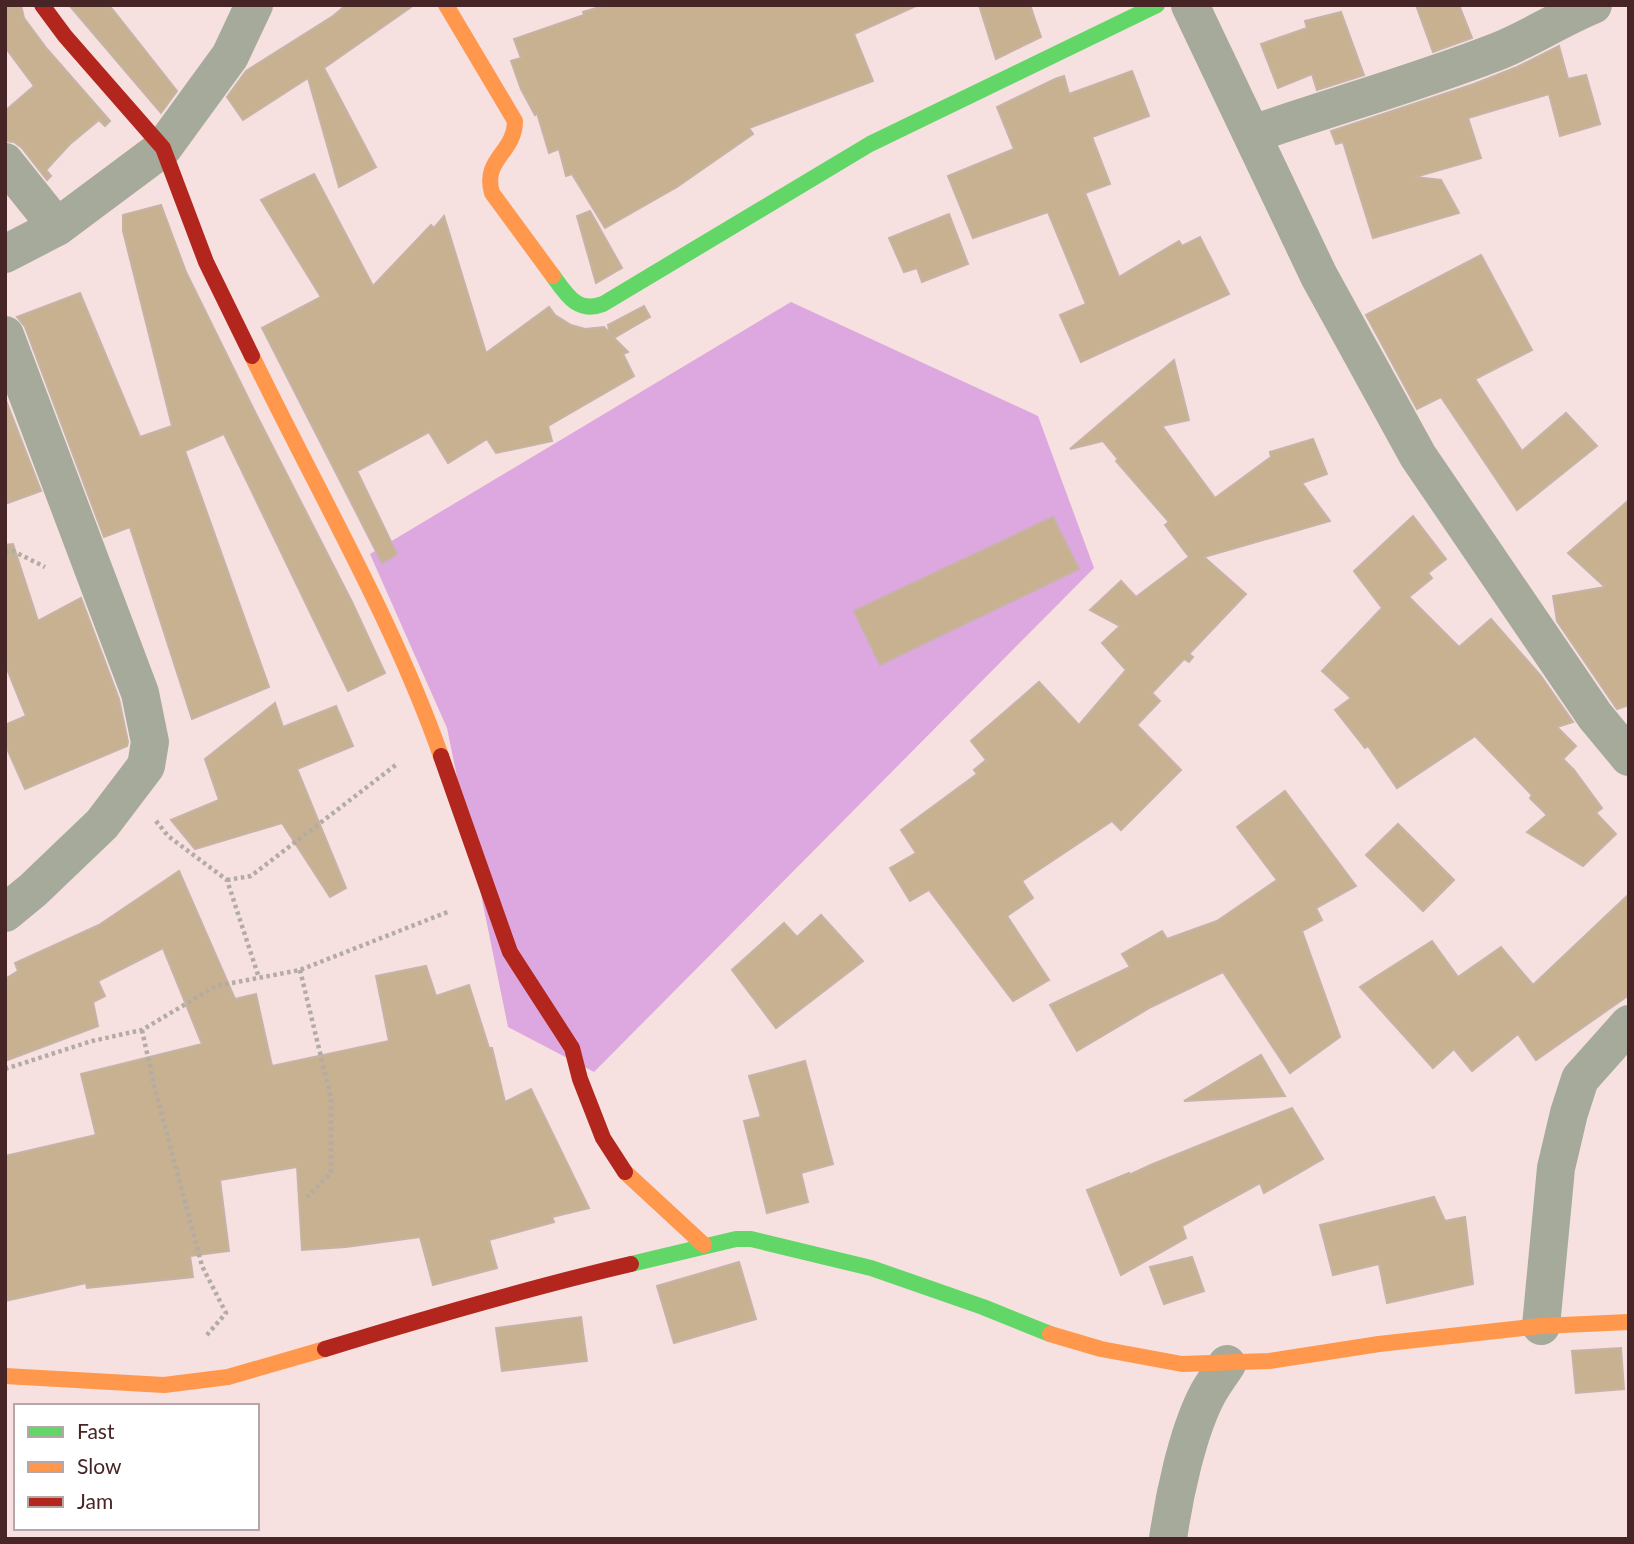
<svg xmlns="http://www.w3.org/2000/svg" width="1634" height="1544" viewBox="0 0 1634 1544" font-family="Lato,sans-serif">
  <rect width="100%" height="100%" fill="#f6e0e0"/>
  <path fill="#dca8df" d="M 791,302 L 1038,416 L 1094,568 L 594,1072 L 508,1027 L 447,728 L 370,554 Z"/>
  <g fill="#c8b191" stroke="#c6b3a5" stroke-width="2">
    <path d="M 5,5 L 21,5 L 24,18 L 47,49 L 110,121 L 105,126 L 99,120 L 70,144 L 46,170 L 51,176 L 47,180 L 22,148 L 14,142 L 5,141 L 5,111 L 34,86 L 5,47 Z"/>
    <path d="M 69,5 L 109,5 L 177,91 L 161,113 Z"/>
    <path d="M 346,5 L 414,5 L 324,68 L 376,167 L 339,187 L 308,78 L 243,120 L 227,97 L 246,71 L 333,16 Z"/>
    <path d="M 606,5 L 918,5 L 854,34 L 873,81 L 749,128 L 753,134 L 677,187 L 605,228 L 572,174 L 566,176 L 559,149 L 549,153 L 537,113 L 535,115 L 521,89 L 511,61 L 521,58 L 514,39 L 584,15 L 583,12 Z"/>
    <path d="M 979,5 L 1030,5 L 1041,37 L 996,59 Z"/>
    <path d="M 1416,5 L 1459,5 L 1472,38 L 1433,52 Z"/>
    <path d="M 1341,12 L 1364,75 L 1317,90 L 1312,74 L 1278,88 L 1261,44 L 1307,28 L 1305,21 Z"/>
    <path d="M 1559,46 L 1568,79 L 1586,75 L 1600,124 L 1560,136 L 1549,94 L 1468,118 L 1481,158 L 1415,177 L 1441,180 L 1459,213 L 1373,238 L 1343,142 L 1336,144 L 1331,131 L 1474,84 L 1517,67 Z"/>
    <path d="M 1132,71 L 1149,116 L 1092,137 L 1110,184 L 1085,193 L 1119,277 L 1179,241 L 1182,246 L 1200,237 L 1229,294 L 1081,362 L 1060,315 L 1086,304 L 1048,212 L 973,238 L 948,176 L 1014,149 L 997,107 L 1055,79 L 1064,76 L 1069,94 Z"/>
    <path d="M 314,174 L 373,286 L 431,225 L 434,228 L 444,216 L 486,353 L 549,307 L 555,315 L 571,325 L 585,329 L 604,327 L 610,333 L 608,325 L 644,306 L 650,317 L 614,338 L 628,352 L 623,354 L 634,376 L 548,426 L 552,441 L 496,453 L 487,439 L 448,463 L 429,432 L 357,471 L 397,554 L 382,563 L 262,328 L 321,297 L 261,200 Z"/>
    <path d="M 161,205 L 186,272 L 256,414 L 352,602 L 385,673 L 348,691 L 224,434 L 185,451 L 269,687 L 192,719 L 130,527 L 104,537 L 25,327 L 17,317 L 80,293 L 140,437 L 172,426 L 123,231 L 123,215 Z"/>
    <path d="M 590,211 L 622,268 L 596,283 L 577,216 Z"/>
    <path d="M 949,214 L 968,264 L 922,282 L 917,268 L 904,272 L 889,238 Z"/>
    <path d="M 1481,255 L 1532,350 L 1475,379 L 1522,451 L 1566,413 L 1597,446 L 1517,510 L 1441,397 L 1417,409 L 1366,315 Z"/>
    <path d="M 1174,360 L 1189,420 L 1162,426 L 1215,498 L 1271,457 L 1270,452 L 1313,439 L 1327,474 L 1302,483 L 1330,521 L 1204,557 L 1246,594 L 1189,654 L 1193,657 L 1189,662 L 1184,659 L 1152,693 L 1160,701 L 1137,725 L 1181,770 L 1121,830 L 1112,821 L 1022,881 L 1033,898 L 1007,916 L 1049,980 L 1013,1001 L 929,890 L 910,901 L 890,868 L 916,853 L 901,830 L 977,774 L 974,770 L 986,760 L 971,741 L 1039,682 L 1079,725 L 1126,670 L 1102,643 L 1120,626 L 1090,610 L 1121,581 L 1136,597 L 1189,557 L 1165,525 L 1169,522 L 1116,461 L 1118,459 L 1103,441 L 1070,449 Z"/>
    <path d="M 5,398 L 41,491 L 5,504 Z"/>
    <path d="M 1629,500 L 1629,705 L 1617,709 L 1557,621 L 1553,596 L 1605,587 L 1568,553 Z"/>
    <path d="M 1413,516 L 1446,559 L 1428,573 L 1432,578 L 1409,597 L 1459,647 L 1491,619 L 1541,676 L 1573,722 L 1557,727 L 1576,746 L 1563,759 L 1574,770 L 1602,808 L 1596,813 L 1616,834 L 1583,866 L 1527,832 L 1547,815 L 1530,798 L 1532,795 L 1475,736 L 1397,788 L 1368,746 L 1365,748 L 1335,710 L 1351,698 L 1322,671 L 1382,608 L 1354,571 Z"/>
    <path d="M 1053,517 L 1079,569 L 880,665 L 854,611 Z"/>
    <path d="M 13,544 L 38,621 L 81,598 L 119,699 L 128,742 L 127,746 L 25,789 L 5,744 L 5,725 L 26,716 L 5,664 L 5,545 Z"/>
    <path d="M 275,703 L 283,727 L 336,706 L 353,746 L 297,769 L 346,888 L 330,897 L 282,823 L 195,849 L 171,820 L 219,800 L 205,759 Z"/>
    <path d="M 1285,791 L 1356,886 L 1316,908 L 1322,920 L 1302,931 L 1340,1037 L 1290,1073 L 1223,972 L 1151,1007 L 1077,1051 L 1050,1005 L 1130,967 L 1122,954 L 1162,931 L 1167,939 L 1217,921 L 1277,880 L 1237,827 Z"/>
    <path d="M 1398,824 L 1454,880 L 1423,911 L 1366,855 Z"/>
    <path d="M 179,871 L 235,999 L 256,994 L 272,1066 L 389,1041 L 376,976 L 426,966 L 436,996 L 469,985 L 489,1048 L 492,1048 L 505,1102 L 531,1089 L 589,1208 L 552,1217 L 554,1222 L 489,1240 L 497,1268 L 433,1285 L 420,1237 L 346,1247 L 302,1250 L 297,1167 L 220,1180 L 229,1251 L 190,1256 L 193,1277 L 87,1288 L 86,1283 L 5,1301 L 5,1156 L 96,1135 L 81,1074 L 202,1044 L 163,948 L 98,981 L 105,996 L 93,1002 L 98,1026 L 5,1061 L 5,979 L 18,971 L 15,963 L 99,925 Z"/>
    <path d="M 1629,894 L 1629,995 L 1536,1060 L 1518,1034 L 1472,1071 L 1454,1049 L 1433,1068 L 1360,987 L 1432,941 L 1458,977 L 1501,947 L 1533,985 Z"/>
    <path d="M 821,915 L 863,961 L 776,1028 L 732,970 L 784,923 L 797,937 Z"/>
    <path d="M 1261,1055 L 1285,1096 L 1184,1101 Z"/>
    <path d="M 805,1061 L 833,1164 L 801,1173 L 808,1202 L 767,1213 L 744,1121 L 761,1117 L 749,1076 Z"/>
    <path d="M 1292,1108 L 1323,1159 L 1264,1193 L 1260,1183 L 1182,1226 L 1186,1238 L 1121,1275 L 1087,1190 L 1129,1173 L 1129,1175 L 1153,1164 Z"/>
    <path d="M 1434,1197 L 1445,1221 L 1465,1217 L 1473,1284 L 1387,1303 L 1379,1264 L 1333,1275 L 1320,1225 Z"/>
    <path d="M 1192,1257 L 1204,1291 L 1164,1304 L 1150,1267 Z"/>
    <path d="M 739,1262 L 756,1319 L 674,1343 L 657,1286 Z"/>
    <path d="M 581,1317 L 587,1361 L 502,1371 L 496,1328 Z"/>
    <path d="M 1621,1348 L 1624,1389 L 1576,1393 L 1572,1351 Z"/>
  </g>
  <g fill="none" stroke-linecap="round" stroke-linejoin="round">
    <g stroke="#b2aca4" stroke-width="4.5" stroke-dasharray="3.5 3.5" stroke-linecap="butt">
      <path d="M 5,552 L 13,551 L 45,567"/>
      <path d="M 156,821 L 168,836 L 227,880 L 259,978"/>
      <path d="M 227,880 L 251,876 L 397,764"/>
      <path d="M 300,970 L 331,1098 L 331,1173 L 307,1197"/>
      <path d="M 142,1030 L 154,1085 L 202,1266 L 226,1313 L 206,1336"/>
      <path d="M 5,1069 L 92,1041 L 142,1030 L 216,986 L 300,970 L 450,911"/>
    </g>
    <g stroke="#a5aa9a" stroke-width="38">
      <path d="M 1190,5 L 1319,276 L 1418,456 L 1595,716 L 1629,757"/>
      <path d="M 1253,134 C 1334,106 1416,83 1496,52 C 1529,39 1559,19 1593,5"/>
      <path d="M 5,162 L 57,227"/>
      <path d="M 5,254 L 57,227 L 163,148 L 230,56 L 254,5"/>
      <path d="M 5,335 L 140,693 L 150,742 L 146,766 L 102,824 L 33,890 L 5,913"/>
      <path d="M 1541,1326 L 1556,1168 L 1569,1113 L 1580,1079 L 1629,1024"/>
      <path d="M 1168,1539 C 1174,1496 1187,1435 1206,1397 C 1212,1385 1220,1375 1227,1364"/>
    </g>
    <g stroke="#63d668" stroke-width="16">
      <path d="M 553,276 C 566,294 577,314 603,304 L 870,144 L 1157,5"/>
      <path d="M 631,1264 L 736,1239 L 751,1239 L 871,1268 L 983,1307 L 1050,1334"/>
    </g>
    <g stroke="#ff974d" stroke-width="16">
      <path d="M 446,5 L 515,121 C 515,153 482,159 492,193 L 553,276"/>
      <path d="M 252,356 C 316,489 392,617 441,756"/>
      <path d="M 625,1172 L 704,1245"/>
      <path d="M 1050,1334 L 1101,1349 L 1182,1364 L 1269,1361 L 1379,1344 L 1541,1326 L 1629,1322"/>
      <path d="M 5,1376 L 164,1385 L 228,1377 L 325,1349"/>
    </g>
    <g stroke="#b3261e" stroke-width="16">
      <path d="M 42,5 L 65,36 L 163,148 L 206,262 L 252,356"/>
      <path d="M 441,756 L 510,952 L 572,1048 L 580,1079 L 603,1138 L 625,1172"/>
      <path d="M 325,1349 C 426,1318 528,1288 631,1264"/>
    </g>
  </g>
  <rect width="1634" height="1544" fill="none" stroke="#472426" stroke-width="14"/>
  <rect x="14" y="1404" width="245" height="126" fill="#ffffff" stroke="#b5a7a8" stroke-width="2"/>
  <rect x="28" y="1427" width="35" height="10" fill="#63d668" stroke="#b5a7a8" stroke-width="2"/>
  <text x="77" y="1439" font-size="21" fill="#472426">Fast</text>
  <rect x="28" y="1462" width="35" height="10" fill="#ff974d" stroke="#b5a7a8" stroke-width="2"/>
  <text x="77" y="1474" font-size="21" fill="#472426">Slow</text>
  <rect x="28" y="1497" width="35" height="10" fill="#b3261e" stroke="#b5a7a8" stroke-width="2"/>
  <text x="77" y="1509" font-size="21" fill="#472426">Jam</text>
</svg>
